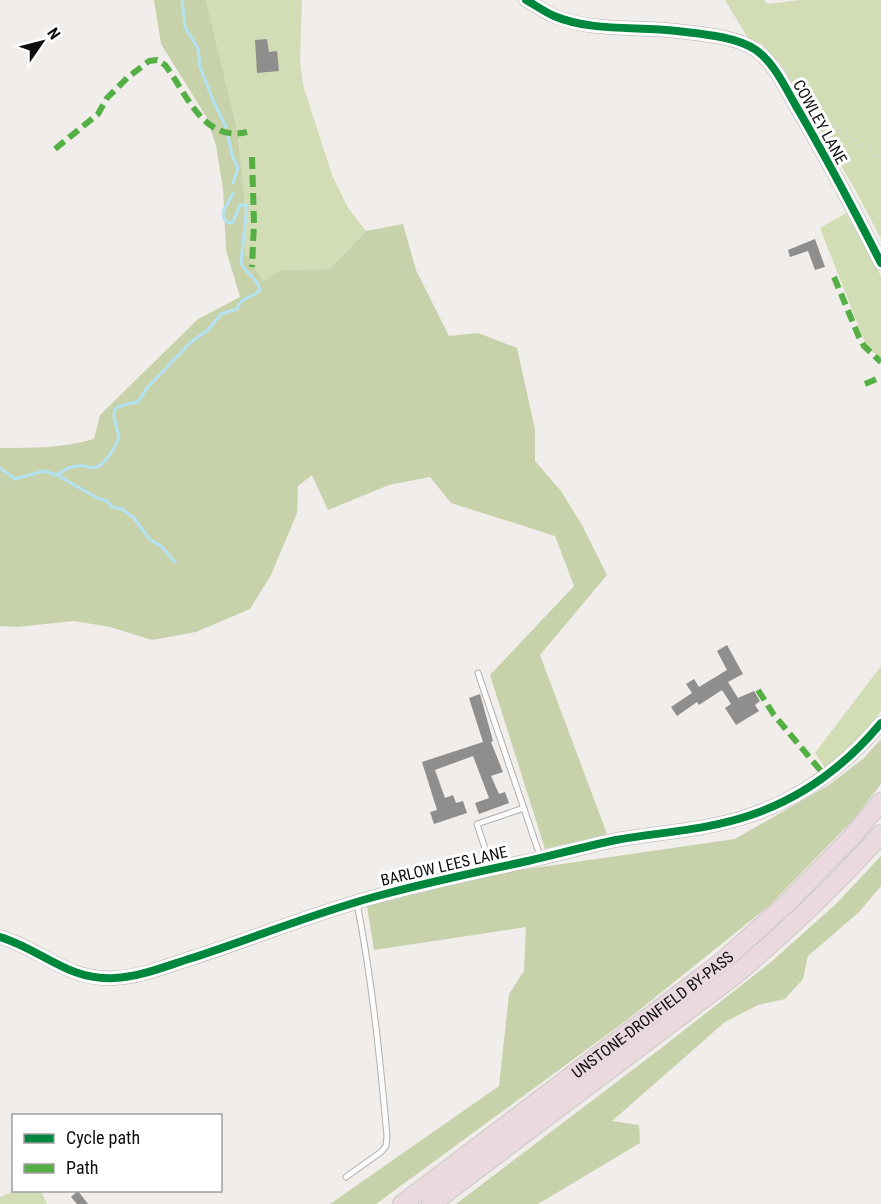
<svg xmlns="http://www.w3.org/2000/svg" width="881" height="1204" viewBox="0 0 881 1204" font-family="'Roboto Condensed',sans-serif">
  <rect width="100%" height="100%" fill="#f0edea"/>
  <g fill="#d2dcb5">
    <path d="M 206,0 L 302,0 L 300,60 L 303,85 L 332,175 L 348,208 L 366,231 L 330,269 L 281,270 L 263,281 L 245,253 L 244,192 L 237,129 Z"/>
    <path d="M 725,0 L 764,0 L 767,4 L 800,0 L 881,0 L 881,239 L 856,191 L 780,63 L 761,43 L 748,38 Z"/>
    <path d="M 846,213 L 881,276 L 881,358 L 867,348 L 820,228 Z"/>
    <path d="M 881,666 L 881,711 L 858,740 L 826,769 L 815,753 Z"/>
    <path d="M 18,1190 L 41,1191 L 47,1204 L 0,1204 L 0,1197 Z"/>
  </g>
  <g fill="#c8d2aa">
    <path d="M 154,0 L 206,0 L 237,129 L 244,192 L 245,253 L 263,281 L 281,270 L 330,269 L 366,231 L 403,224 L 416,270 L 449,336 L 478,333 L 517,348 L 535,429 L 535,461 L 561,491 L 582,525 L 607,575 L 540,655 L 607,834 L 545,849 L 490,675 L 574,586 L 555,536 L 451,503 L 430,477 L 389,485 L 328,510 L 312,475 L 298,486 L 297,513 L 271,575 L 250,609 L 196,632 L 152,640 L 110,627 L 74,621 L 17,627 L 0,626 L 0,448 C 32,448 64,448 94,439 L 100,415 L 198,319 L 240,297 L 226,250 L 223,189 L 216,146 L 207,118 L 161,44 Z"/>
    <path d="M 881,739 L 881,784 L 853,820 L 770,905 L 627,1020 L 376,1204 L 330,1204 L 499,1086 L 509,994 L 524,971 L 526,927 L 374,950 L 367,906 L 506,872 L 735,839 L 829,785 L 864,758 Z"/>
    <path d="M 881,856 L 881,886 L 859,912 L 808,956 L 803,979 L 785,999 L 758,1005 L 725,1022 L 612,1121 L 639,1125 L 640,1143 L 538,1204 L 456,1204 L 664,1046 L 771,962 L 836,904 Z"/>
  </g>
  <g fill="none" stroke-linecap="round" stroke-linejoin="round">
    <g stroke="#b3e2f2" stroke-width="3">
      <path d="M 182,0 L 185,27 L 198,49 L 200,67 L 212,98 L 226,127"/>
      <path d="M 228,136 L 232,155 L 238,168 L 233,183"/>
      <path d="M 0,468 L 15,479 L 44,471 L 57,475 C 66,468 73,465 84,466 C 87,467 91,468 94,468 C 105,466 115,447 119,438 C 114,411 105,407 138,402 L 146,389 L 191,342 L 208,330 L 221,314 L 237,309 C 241,296 252,299 260,290 C 257,277 246,274 241,263 L 247,205 L 240,205 L 233,222 L 229,223 L 224,219 L 223,212 L 233,193"/>
      <path d="M 57,475 L 99,499 L 107,501 L 112,507 L 122,509 L 134,518 L 150,540 L 161,546 L 175,562"/>
    </g>
  </g>
  <g fill="#908e8c">
    <path d="M 267,39 L 269,52 L 277,51 L 279,71 L 257,73 L 255,40 Z"/>
    <path d="M 815,239 L 825,267 L 815,270 L 808,251 L 790,257 L 788,250 Z"/>
    <path d="M 727,645 L 743,674 L 728,682 L 738,698 L 754,691 L 760,701 L 755,705 L 759,711 L 736,725 L 725,708 L 731,704 L 722,690 L 699,705 L 697,702 L 677,716 L 671,707 L 692,693 L 686,684 L 694,679 L 699,687 L 727,670 L 717,651 Z"/>
    <path d="M 480,694 L 493,741 L 491,742 L 503,772 L 491,776 L 499,794 L 505,792 L 509,803 L 479,814 L 475,803 L 489,798 L 473,756 L 435,770 L 445,798 L 453,795 L 456,803 L 463,801 L 467,813 L 434,824 L 430,812 L 437,810 L 422,762 L 483,742 L 469,698 Z"/>
    <path d="M 78,1191 L 88,1204 L 77,1204 L 71,1197 Z"/>
  </g>
  <g fill="none" stroke-linecap="round" stroke-linejoin="round">
    <g stroke="#b2b0ae" stroke-width="7">
      <g id="lane">
        <path d="M 478,673 L 540,856"/>
        <path d="M 491,867 L 477,824 L 524,808"/>
        <path d="M 346,1177 L 381,1152 L 386,1146 L 387,1136 C 380,1058 372,980 357,903"/>
      </g>
    </g>
    <g stroke="#b2b0ae" stroke-width="15">
      <g id="secondary">
        <path d="M 526,0 C 535,5 545,12 554,16 C 592,32 637,26 677,31 C 701,34 735,36 756,50 C 774,63 785,87 796,106 C 826,157 854,210 881,263"/>
        <path d="M 0,937 C 41,949 68,981 114,978 C 140,977 166,966 192,958 C 257,937 319,911 385,894 C 433,881 481,871 528,861 C 558,854 587,846 616,840 C 661,832 708,830 751,815 C 804,797 846,765 881,723"/>
      </g>
    </g>
    <g stroke="#cac9c7" stroke-width="20">
      <g id="highway">
        <path id="s1" d="M 402,1204 L 723,961 L 786,904 L 850,839 L 881,802"/>
        <path d="M 431,1204 L 735,975 C 787,931 836,885 881,834"/>
      </g>
    </g>
    <path stroke="#d1d0cf" stroke-width="1.5" stroke-dasharray="4.5 4.5" stroke-linecap="butt" d="M 821,124 L 832,126 L 881,158"/>
    <use href="#lane" stroke="#fdfcfc" stroke-width="5"/>
    <use href="#secondary" stroke="#fdfcfc" stroke-width="14"/>
    <use href="#highway" stroke="#ead9de" stroke-width="18"/>
    <g stroke="#54b044" stroke-width="6" stroke-dasharray="12 6" stroke-linecap="butt">
      <path d="M 55,149 L 98,114 L 107,98 L 127,78 L 149,61 L 157,60 L 165,65 C 186,92 203,143 247,132"/>
      <path d="M 252,157 L 254,223 L 252,267"/>
      <path d="M 834,277 L 859,337 L 864,346 L 881,362"/>
      <path d="M 865,384 L 881,377"/>
      <path d="M 758,690 L 774,715 L 826,777"/>
    </g>
    <g stroke="#fff" stroke-width="11">
      <g id="cycleway">
        <path d="M 526,0 C 535,5 545,12 554,16 C 592,32 637,26 677,31 C 701,34 735,36 756,50 C 774,63 785,87 796,106 C 826,157 854,210 881,263"/>
        <path d="M 0,937 C 41,949 68,981 114,978 C 140,977 166,966 192,958 C 257,937 319,911 385,894 C 433,881 481,871 528,861 C 558,854 587,846 616,840 C 661,832 708,830 751,815 C 804,797 846,765 881,723"/>
      </g>
    </g>
    <use href="#cycleway" stroke="#00873e" stroke-width="8"/>
  </g>
  <g text-anchor="middle" dominant-baseline="central" stroke-width="6" stroke-linejoin="round" paint-order="stroke">
    <g font-size="16" fill="#110f0d" stroke="#fff">
      <text transform="translate(820 122) rotate(61)">COWLEY LANE</text>
      <text transform="translate(444 866) rotate(-13)">BARLOW LEES LANE</text>
      <text stroke="none"><textPath href="#s1" startOffset="314">UNSTONE-DRONFIELD BY-PASS</textPath></text>
    </g>
  </g>
  <rect x="12" y="1114" width="210" height="78" fill="#ffffff" stroke="#a09f9e" stroke-width="1.5"/>
  <rect x="24" y="1134" width="30" height="9" fill="#00873e" stroke="#a09f9e" stroke-width="1.5"/>
  <text x="66" y="1144" font-size="18" fill="#110f0d">Cycle path</text>
  <rect x="24" y="1164" width="30" height="9" fill="#54b044" stroke="#a09f9e" stroke-width="1.5"/>
  <text x="66" y="1174" font-size="18" fill="#110f0d">Path</text>
  <g transform="translate(42 42) rotate(55)" stroke="#ffffff" stroke-width="4.5" paint-order="stroke">
  <path d="M0-4.5L10 22L0 15L-10 22Z" fill="#110f0d"/>
  <text y="-9" font-size="16" font-weight="bold" text-anchor="middle" fill="#110f0d">N</text>
  </g>
</svg>
